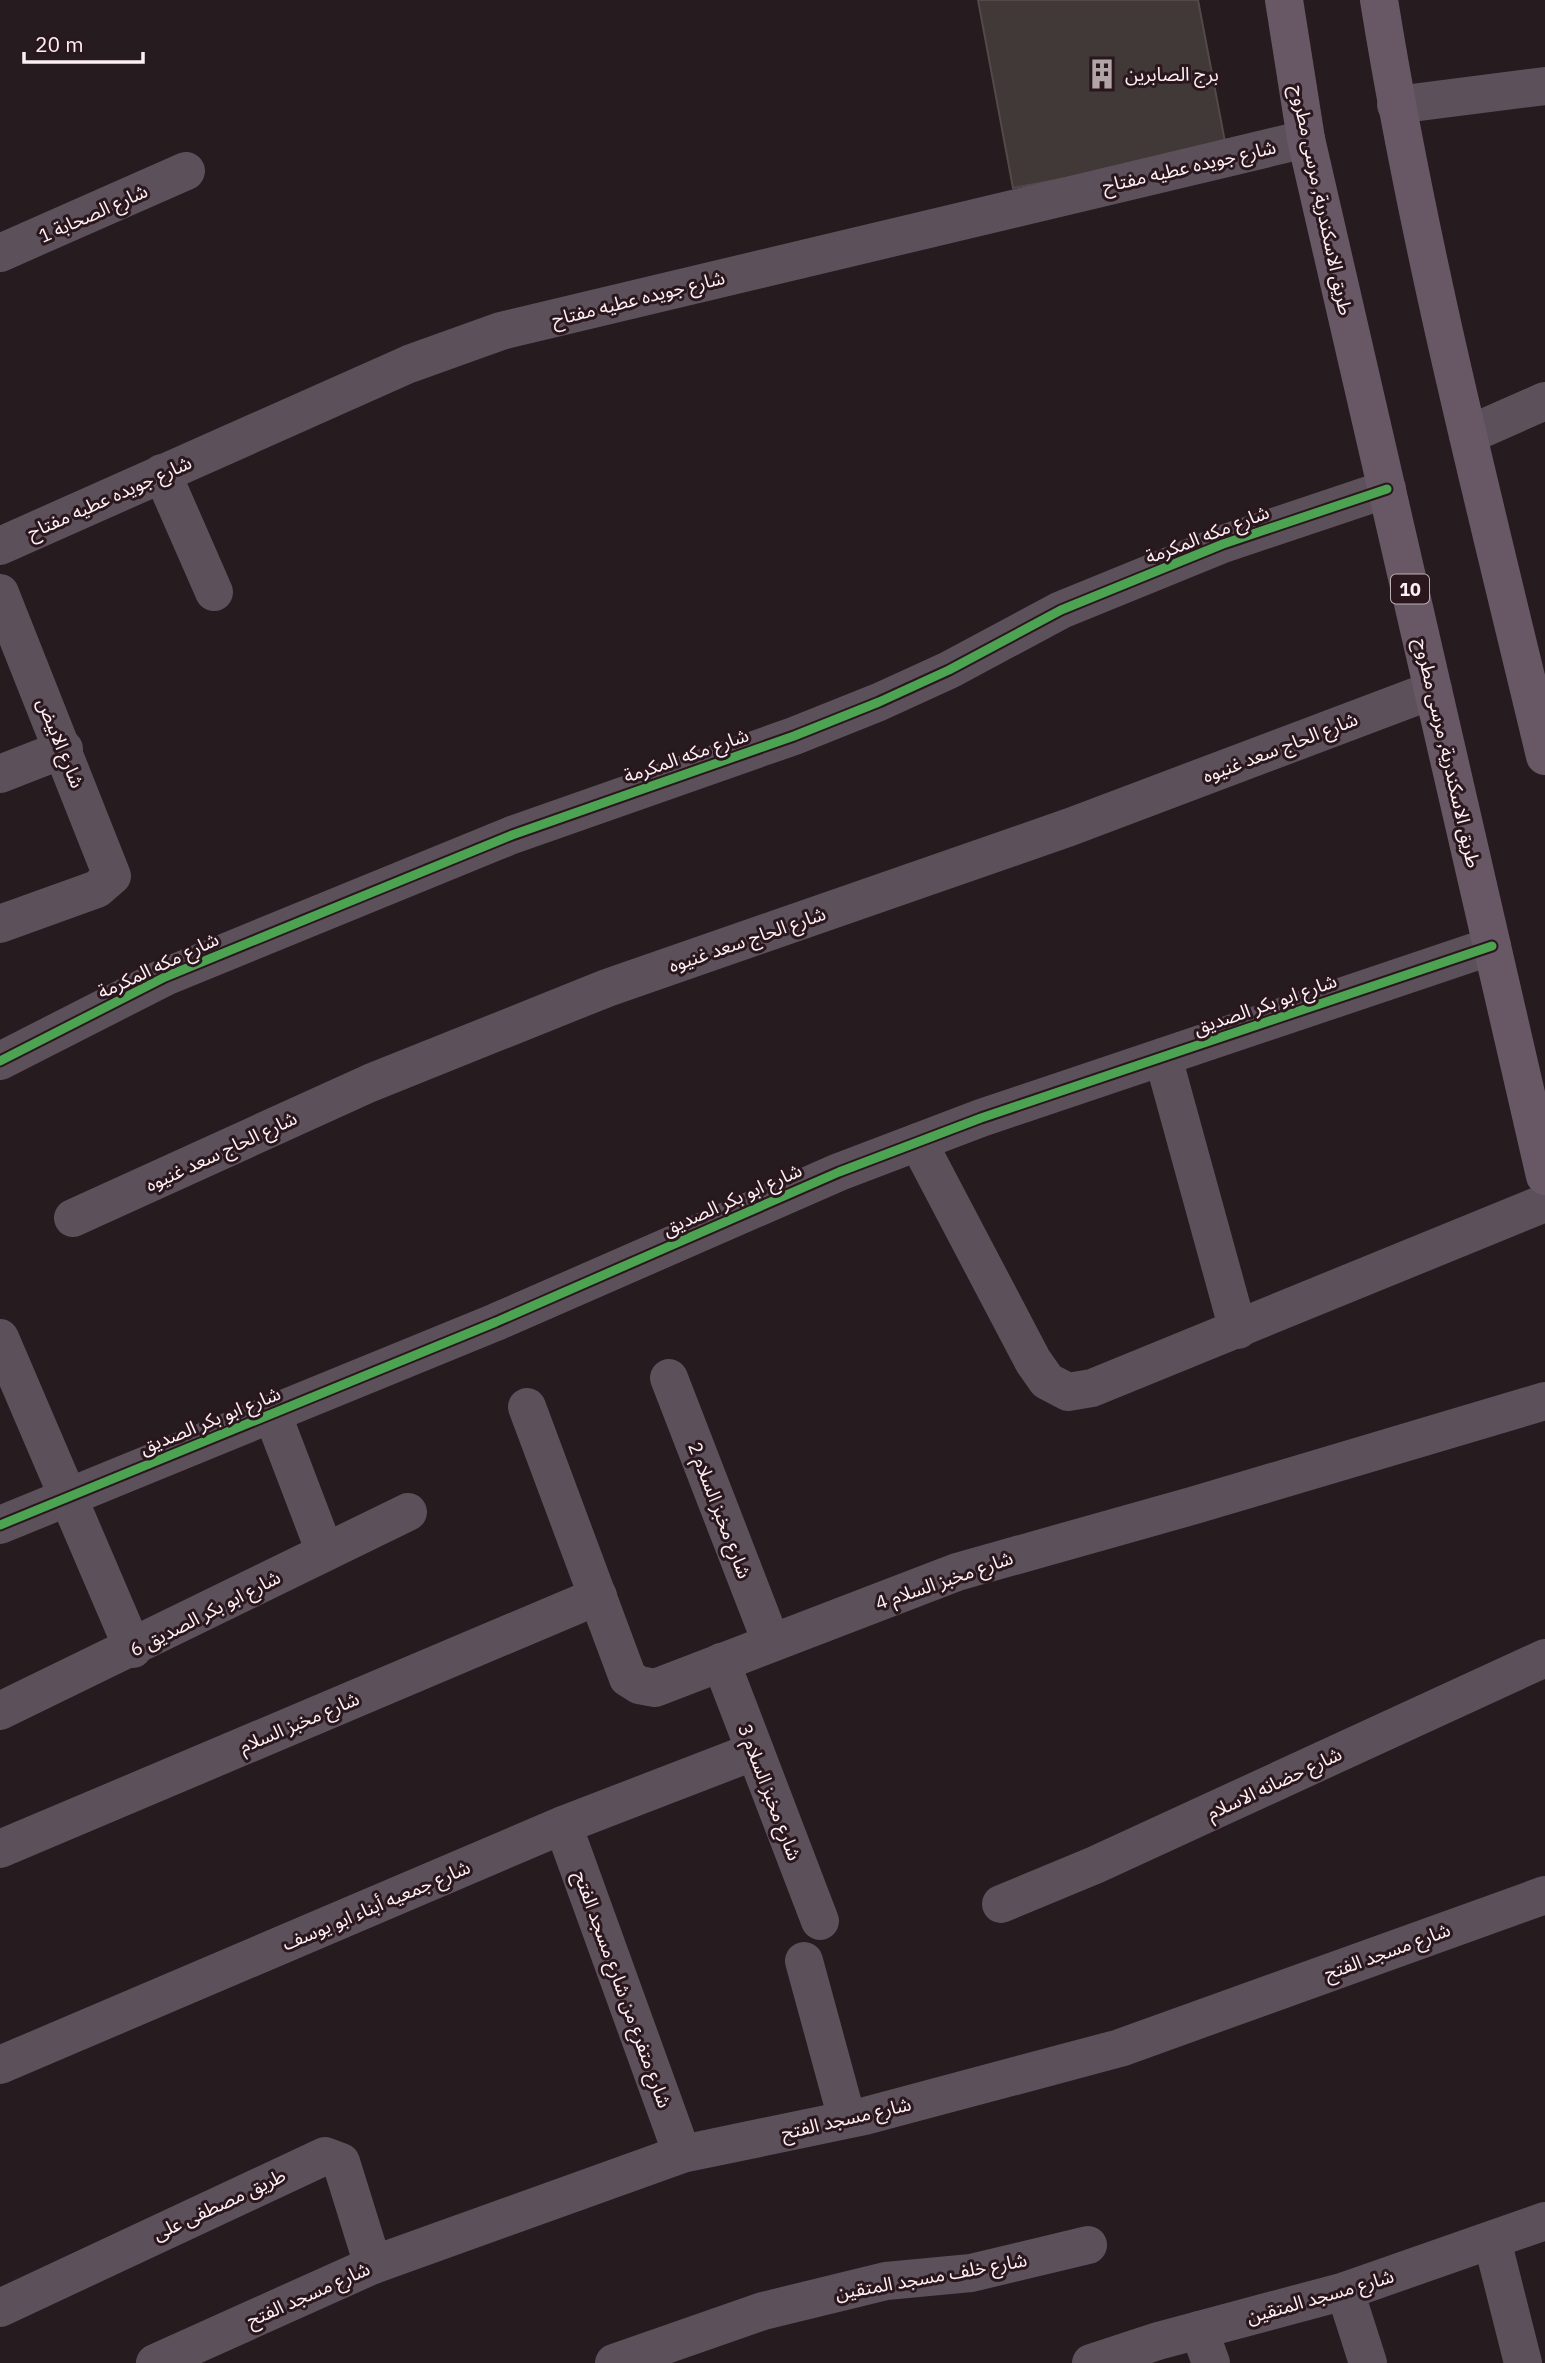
<svg xmlns="http://www.w3.org/2000/svg" width="1545" height="2363" viewBox="0 0 1545 2363" font-family="'IBM Plex Sans','Noto Sans Arabic',sans-serif">
  <rect width="100%" height="100%" fill="#261b1e"/>
  <path fill="#413838" stroke="#534949" stroke-width="2" d="M 978,0 L 1198,0 L 1226,147 L 1013,188 Z"/>
  <g fill="none" stroke-linecap="round" stroke-linejoin="round">
    <g stroke="#5c505a" stroke-width="38">
      <path d="M 1396,105 L 1545,86"/>
      <path d="M 0,253 L 186,171"/>
      <path d="M 1468,435 L 1545,401"/>
      <path d="M 162,473 L 214,592"/>
      <path d="M 0,546 L 409,364 L 501,331 L 1306,139"/>
      <path d="M 0,593 L 112,876 L 97,889 L 0,924"/>
      <path d="M 0,774 L 64,749"/>
      <path d="M 1163,1057 L 1238,1330"/>
      <path d="M 0,1061 L 165,977 L 512,835 L 794,736 L 879,702 L 949,670 L 1061,610 L 1223,544 L 1387,489"/>
      <path d="M 918,1142 L 1033,1361 L 1047,1381 L 1068,1392 L 1092,1388 L 1545,1203"/>
      <path d="M 73,1218 L 370,1083 L 607,988 L 1070,827 L 1433,690"/>
      <path d="M 0,1338 L 133,1649"/>
      <path d="M 669,1378 L 771,1642"/>
      <path d="M 527,1407 L 628,1678 L 639,1685 L 655,1688 L 957,1572 L 1195,1505 L 1545,1401"/>
      <path d="M 272,1413 L 325,1552"/>
      <path d="M 0,1525 L 496,1322 L 839,1172 L 981,1118 L 1492,946"/>
      <path d="M 721,1662 L 820,1921"/>
      <path d="M 0,1711 L 408,1512"/>
      <path d="M 563,1825 L 682,2154"/>
      <path d="M 0,1849 L 598,1596"/>
      <path d="M 1001,1904 L 1095,1865 L 1545,1658"/>
      <path d="M 804,1961 L 847,2119"/>
      <path d="M 0,2065 L 563,1825 L 755,1751"/>
      <path d="M 1492,2240 L 1523,2363"/>
      <path d="M 1345,2291 L 1368,2363"/>
      <path d="M 0,2308 L 325,2156 L 341,2162 L 373,2265"/>
      <path d="M 1199,2330 L 1211,2363"/>
      <path d="M 155,2363 L 373,2265 L 682,2154 L 865,2116 L 1120,2048 L 1545,1895"/>
      <path d="M 614,2363 L 763,2311 L 886,2281 L 971,2273 L 1088,2245"/>
      <path d="M 1091,2363 L 1158,2341 L 1345,2291 L 1545,2221"/>
    </g>
    <g stroke="#685866" stroke-width="38">
      <path d="M 1284,0 L 1306,139 L 1545,1176"/>
      <path d="M 1379,0 C 1420,255 1485,505 1545,756"/>
    </g>
    <g stroke="#2a171d" stroke-width="13">
      <g id="cycleway">
        <path d="M 0,1061 L 165,977 L 512,835 L 794,736 L 879,702 L 949,670 L 1061,610 L 1223,544 L 1387,489"/>
        <path d="M 0,1525 L 496,1322 L 839,1172 L 981,1118 L 1492,946"/>
      </g>
    </g>
    <use href="#cycleway" stroke="#4ca352" stroke-width="9"/>
  </g>
  <defs>
    <g id="building-bare" transform="scale(2.415)"><path d="M-4-6H4V6H1V3H-1V6H-4ZM-2.5-4.3h1.7v1.8h-1.7ZM.8-4.3h1.7v1.8H.8ZM-2.5-1h1.7V.8h-1.7ZM.8-1h1.7V.8H.8Z" fill="#b2a5a8" stroke="#2a171d" stroke-width="2.5" paint-order="stroke"/></g>
  </defs>
  <g fill-rule="evenodd">
    <use href="#building-bare" x="1102" y="74"/>
  </g>
  <g text-anchor="middle" dominant-baseline="central" stroke-width="6" stroke-linejoin="round" paint-order="stroke">
    <rect fill="#2a171d" stroke="#beaeb3" stroke-width="2" x="1391" y="574.5" width="38" height="29" rx="5"/>
    <g font-size="18" font-weight="bold" fill="#fdeff3">
      <text x="1410" y="589">10</text>
    </g>
    <g font-size="19" fill="#fdeff3" stroke="#2a171d" text-anchor="start">
      <text x="1125" y="74">برج الصابرين</text>
    </g>
    <g font-size="19" fill="#fdeff3" stroke="#2a171d">
      <text transform="translate(1189 166) rotate(-13)">شارع جويده عطيه مفتاح</text>
      <text transform="translate(1322 200) rotate(78)">طريق الاسكندرية, مرسى مطروح</text>
      <text transform="translate(93 213) rotate(-24)">شارع الصحابة 1</text>
      <text transform="translate(638 298) rotate(-14)">شارع جويده عطيه مفتاح</text>
      <text transform="translate(109 497) rotate(-24)">شارع جويده عطيه مفتاح</text>
      <text transform="translate(1207 534) rotate(-21)">شارع مكه المكرمة</text>
      <text transform="translate(61 743) rotate(68)">شارع الابيض</text>
      <text transform="translate(1280 747) rotate(-21)">شارع الحاج سعد غنيوه</text>
      <text transform="translate(1448 753) rotate(77)">طريق الاسكندرية, مرسى مطروح</text>
      <text transform="translate(686 755) rotate(-19)">شارع مكه المكرمة</text>
      <text transform="translate(747 939) rotate(-19)">شارع الحاج سعد غنيوه</text>
      <text transform="translate(158 965) rotate(-25)">شارع مكه المكرمة</text>
      <text transform="translate(1265 1004) rotate(-19)">شارع ابو بكر الصديق</text>
      <text transform="translate(221 1151) rotate(-25)">شارع الحاج سعد غنيوه</text>
      <text transform="translate(732 1199) rotate(-24)">شارع ابو بكر الصديق</text>
      <text transform="translate(210 1420) rotate(-22)">شارع ابو بكر الصديق</text>
      <text transform="translate(720 1510) rotate(69)">شارع مخبز السلام 2</text>
      <text transform="translate(944 1580) rotate(-19)">شارع مخبز السلام 4</text>
      <text transform="translate(205 1613) rotate(-27)">شارع ابو بكر الصديق 6</text>
      <text transform="translate(299 1722) rotate(-23)">شارع مخبز السلام</text>
      <text transform="translate(1274 1783) rotate(-25)">شارع حضانه الاسلام</text>
      <text transform="translate(770 1792) rotate(69)">شارع مخبز السلام 3</text>
      <text transform="translate(376 1905) rotate(-23)">شارع جمعيه أبناء ابو يوسف</text>
      <text transform="translate(1387 1951) rotate(-20)">شارع مسجد الفتح</text>
      <text transform="translate(623 1989) rotate(70)">شارع متفرع من شارع مسجد الفتح</text>
      <text transform="translate(846 2118) rotate(-13)">شارع مسجد الفتح</text>
      <text transform="translate(219 2204) rotate(-25)">طريق مصطفى على</text>
      <text transform="translate(931 2276) rotate(-10)">شارع خلف مسجد المتقين</text>
      <text transform="translate(308 2294) rotate(-24)">شارع مسجد الفتح</text>
      <text transform="translate(1320 2296) rotate(-16)">شارع مسجد المتقين</text>
    </g>
  </g>
  <path d="M24 52v10h119v-10" fill="none" stroke="#fdeff3" stroke-width="3.5"/>
  <text x="35" y="52" font-size="21" fill="#fdeff3" stroke="#2a171d" stroke-width="5" paint-order="stroke">20 m</text>
</svg>
